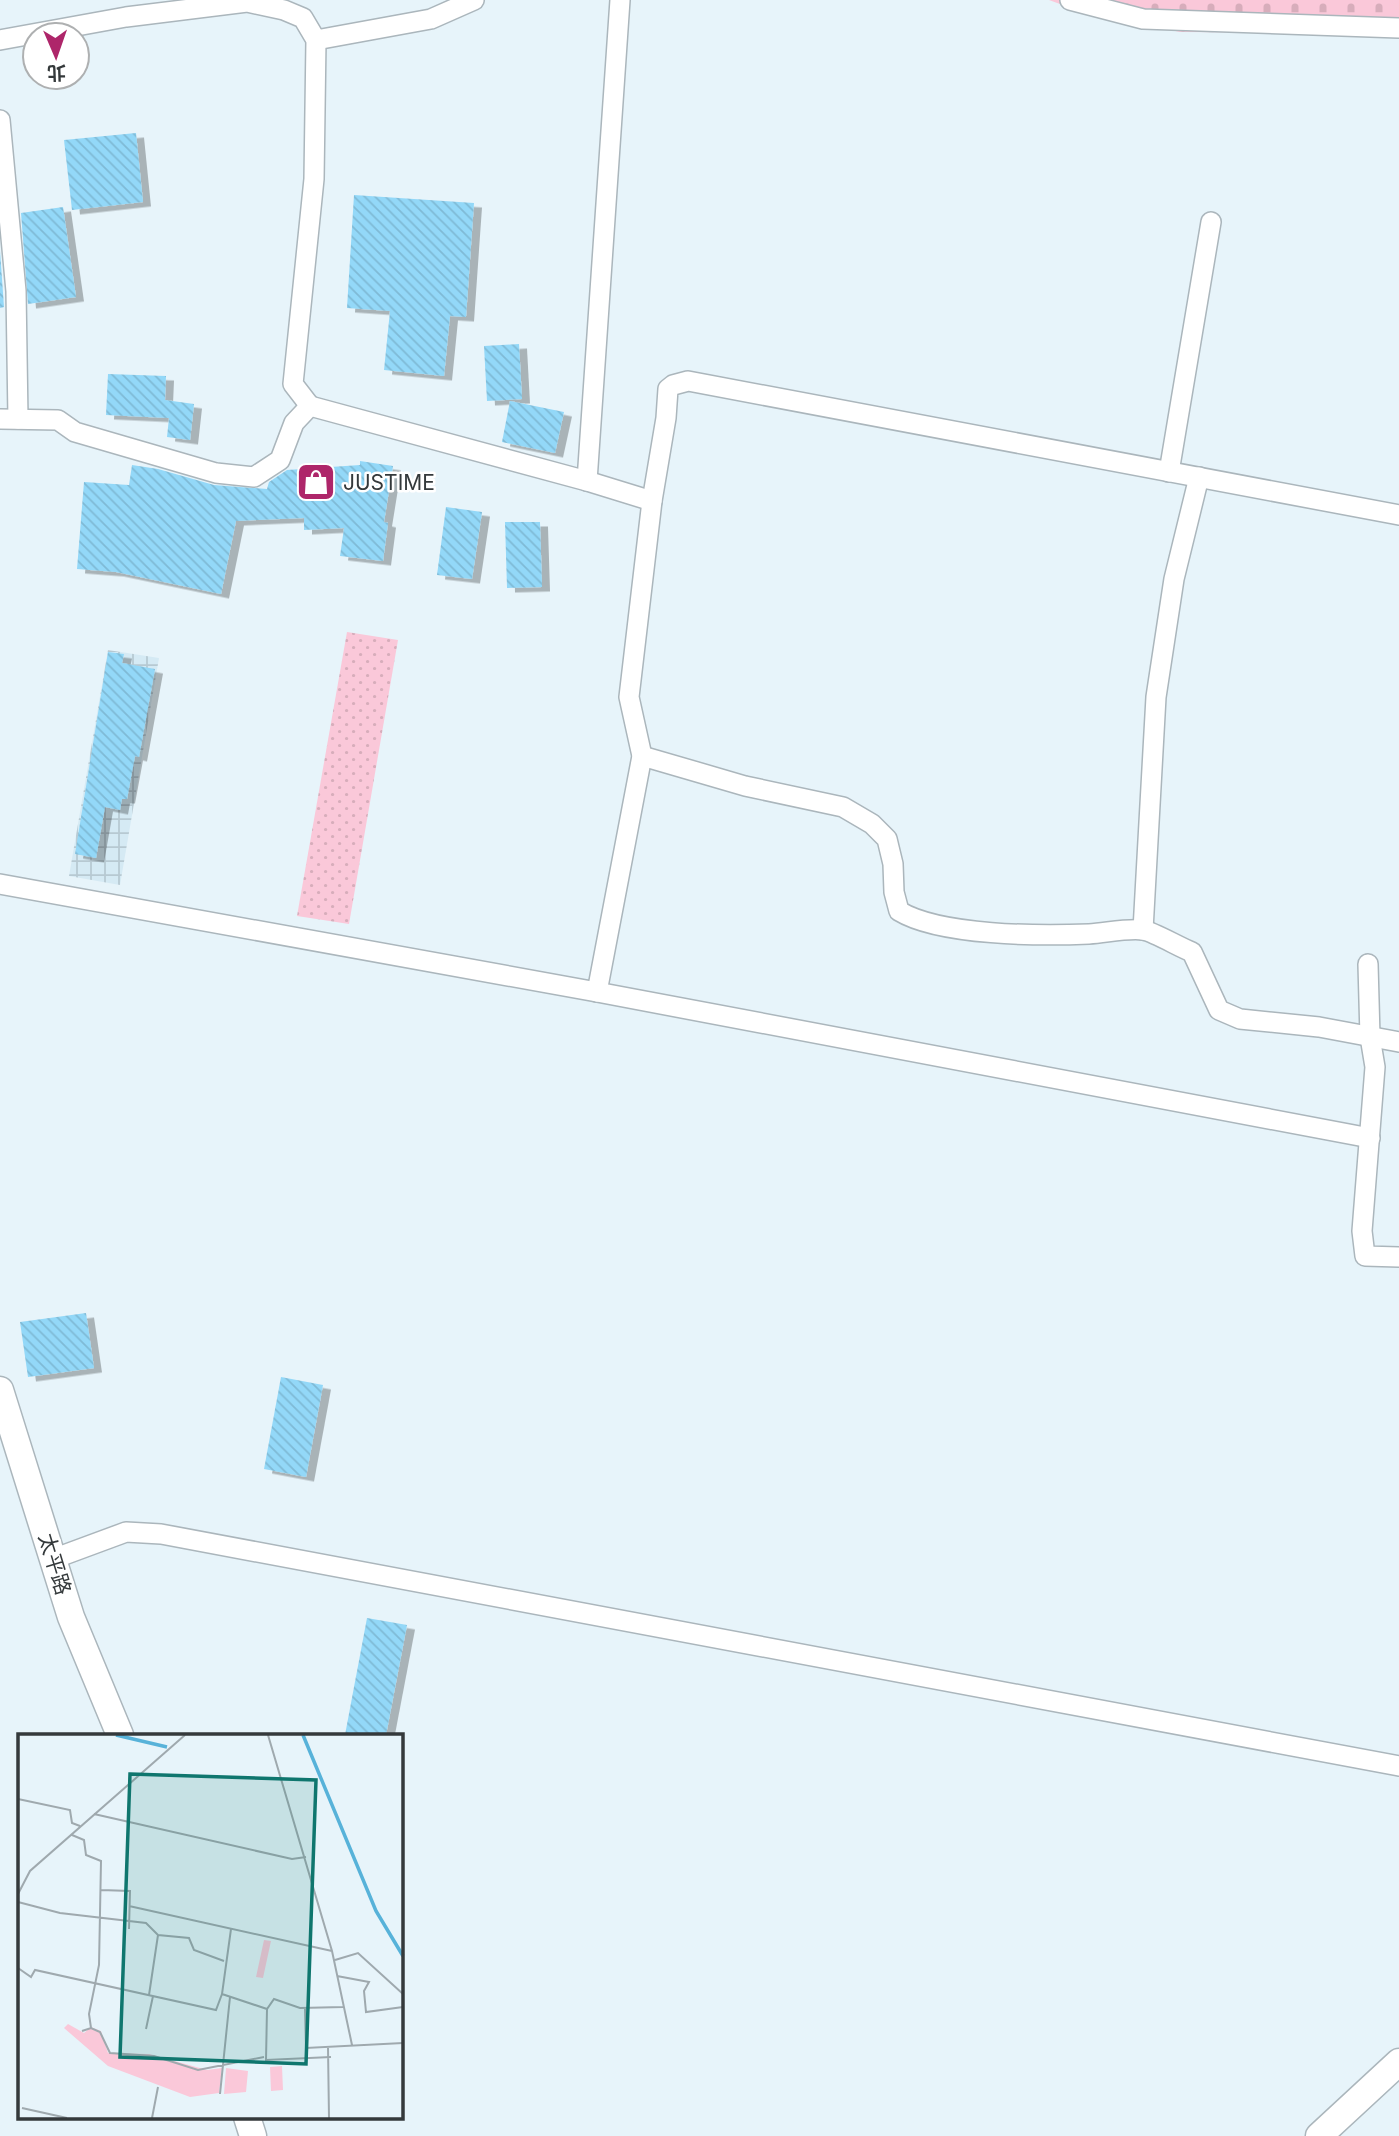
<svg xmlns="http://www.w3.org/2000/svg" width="1399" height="2136" viewBox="0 0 1399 2136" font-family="Inter,'Noto Sans TC',sans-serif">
  <defs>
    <pattern id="industrial-grid" width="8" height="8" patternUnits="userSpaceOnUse" patternTransform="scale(1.75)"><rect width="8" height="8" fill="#d5eaf4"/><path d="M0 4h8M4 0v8" fill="none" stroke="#b7c9d2"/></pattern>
    <pattern id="grass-dots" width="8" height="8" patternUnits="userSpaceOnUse" patternTransform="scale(1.75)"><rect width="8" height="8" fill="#fac8d9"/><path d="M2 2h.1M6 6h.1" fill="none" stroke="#d7adbb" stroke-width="1.8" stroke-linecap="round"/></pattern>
    <pattern id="cemetery-stones" width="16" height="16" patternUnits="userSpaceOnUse" patternTransform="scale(1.75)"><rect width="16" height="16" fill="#fac8d9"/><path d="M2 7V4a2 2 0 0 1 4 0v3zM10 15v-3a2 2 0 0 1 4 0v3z" fill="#d7adbb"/></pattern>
    <pattern id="building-back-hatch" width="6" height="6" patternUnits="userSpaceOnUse" patternTransform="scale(1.75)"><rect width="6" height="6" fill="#93d8f8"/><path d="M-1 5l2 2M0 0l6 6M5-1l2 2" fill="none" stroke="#7fbad6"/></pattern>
    <filter id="shadow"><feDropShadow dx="8" dy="4.5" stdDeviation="0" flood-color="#0004"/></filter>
  </defs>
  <rect width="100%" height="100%" fill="#e7f4fa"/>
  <path fill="url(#industrial-grid)" d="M 108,650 L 159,658 L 120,885 L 69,876 Z"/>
  <path fill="url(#grass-dots)" d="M 347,632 L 398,640 L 349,924 L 297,916 Z"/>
  <path fill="url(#cemetery-stones)" d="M 1049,0 L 1399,0 L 1399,33 L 1180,32 L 1079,11 Z"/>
  <g fill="url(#building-back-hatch)" filter="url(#shadow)">
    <path d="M 136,133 L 143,202 L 72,210 L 64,140 Z"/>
    <path d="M 354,195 L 474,203 L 466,317 L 450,316 L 444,376 L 384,370 L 390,311 L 347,308 Z"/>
    <path d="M 63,207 L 76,297 L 28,304 L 21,213 Z"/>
    <path d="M 0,251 L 4,307 L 0,308 Z"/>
    <path d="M 519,344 L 522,399 L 487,401 L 484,346 Z"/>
    <path d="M 108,374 L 166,376 L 165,400 L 194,404 L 190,440 L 167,437 L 169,418 L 106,415 Z"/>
    <path d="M 510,401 L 564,412 L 555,453 L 502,442 Z"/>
    <path d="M 360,461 L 393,466 L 384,522 L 388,523 L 383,561 L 340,556 L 344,528 L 304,530 L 304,518 L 236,521 L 221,594 L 116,572 L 77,569 L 84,482 L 129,485 L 132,465 L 158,469 L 214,485 L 267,489 L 269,482 L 287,470 L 360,465 Z"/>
    <path d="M 446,507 L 482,512 L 472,579 L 437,575 Z"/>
    <path d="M 505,522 L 540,522 L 542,587 L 507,588 Z"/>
    <path d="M 108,652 L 124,654 L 122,663 L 155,669 L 139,757 L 135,756 L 127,799 L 122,799 L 120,810 L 105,807 L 96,858 L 75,854 Z"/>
    <path d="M 86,1313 L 94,1368 L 28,1377 L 20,1322 Z"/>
    <path d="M 281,1377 L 323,1385 L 306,1477 L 264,1469 Z"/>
    <path d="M 367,1618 L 407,1625 L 386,1735 L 345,1735 Z"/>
  </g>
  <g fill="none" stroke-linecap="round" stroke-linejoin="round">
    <g stroke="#abb6bc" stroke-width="22">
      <g id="street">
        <path d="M 1070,0 L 1143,19 L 1399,28"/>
        <path d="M 0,40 L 126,17 L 247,2 L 284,10 L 303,18 L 316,40 L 314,179 L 293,384 L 310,406"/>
        <path d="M 316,40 L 431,19 L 474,0"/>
        <path d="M 0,120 L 16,291 L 18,419"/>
        <path d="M 0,419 L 58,420 L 75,432 L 216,473 L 254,477 L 280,460 L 294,423 L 310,406 L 587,481 L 652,501 L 629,697 L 642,756 L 597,992"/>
        <path d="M 1169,472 L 1211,222"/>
        <path d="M 587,481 L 620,0"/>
        <path d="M 652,501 L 666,418 L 668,389 L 673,385 L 688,381 L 1399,515"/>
        <path d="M 642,756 L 745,786 L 843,807 L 872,824 L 887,839 L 893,864 L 894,892 L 899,911 C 940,936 1041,936 1089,934 C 1106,933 1126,928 1143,930 C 1154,932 1179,947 1192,952 L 1219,1010 L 1240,1019 L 1319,1027 L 1399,1042"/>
        <path d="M 0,884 L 597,992 L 1370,1138"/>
        <path d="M 1143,930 L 1156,697 L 1174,579 L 1199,477"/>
        <path d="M 1368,964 L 1370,1037 L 1375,1067 L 1362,1231 L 1365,1256 L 1399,1257"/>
        <path d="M 53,1559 L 126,1532 L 161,1534 L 1399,1766"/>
      </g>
    </g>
    <g stroke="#abb6bc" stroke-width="29">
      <g id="secondary">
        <path d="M 0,1390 L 71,1617 L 120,1735"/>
        <path d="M 247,2117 L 253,2136"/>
        <path d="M 1319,2136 L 1399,2062"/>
      </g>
    </g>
    <use href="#street" stroke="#fff" stroke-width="19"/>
    <use href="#secondary" stroke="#fff" stroke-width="26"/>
  </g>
  <defs>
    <g id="shop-square" transform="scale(2.0125)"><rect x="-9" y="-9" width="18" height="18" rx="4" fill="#ae266a" stroke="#fff"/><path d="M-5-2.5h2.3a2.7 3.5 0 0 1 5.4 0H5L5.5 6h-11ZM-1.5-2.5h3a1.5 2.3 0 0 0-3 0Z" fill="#fff"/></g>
  </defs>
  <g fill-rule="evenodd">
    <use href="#shop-square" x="316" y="482"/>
  </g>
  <g text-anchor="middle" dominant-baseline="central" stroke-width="5" stroke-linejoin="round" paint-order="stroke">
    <g font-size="21" fill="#34393b" stroke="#fff" text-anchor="start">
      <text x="343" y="482">JUSTIME</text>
    </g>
    <g font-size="21" fill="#34393b" stroke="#fff">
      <text transform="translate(55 1564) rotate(73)">太平路</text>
    </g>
  </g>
  <g transform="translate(18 1734)">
    <rect width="385" height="385" fill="#e7f4fa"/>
    <path d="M 246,206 L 253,207 L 245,244 L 238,243 ZM 264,332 L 265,356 L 253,357 L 252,333 ZM 208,334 L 230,337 L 228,358 L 206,360 Z" fill="#fac8d9"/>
    <path d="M 50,290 L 66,299 L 73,293 L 83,297 L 90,319 L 131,320 L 189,336 L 204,334 L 201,359 L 172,363 L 90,332 L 46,294 Z" fill="#fac8d9"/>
    <path fill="none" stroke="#57b2d9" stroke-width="3.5" d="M 98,1 L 149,13M 285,1 L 358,177 L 385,222"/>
    <path fill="none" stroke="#9fa9ae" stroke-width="2" d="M 250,1 L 314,217 L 334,311M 0,65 L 52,76 L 54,89 L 62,92M 76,80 L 274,125 L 288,123M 54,101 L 66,106 L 68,121 L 83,127 L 81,231 L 71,280 L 73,294M 83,156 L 112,157 L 111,195M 0,160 L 12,137 L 167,1M 0,168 L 42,179 L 128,189 L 140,201 L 171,204 L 176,216 L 206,227M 111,172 L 314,217M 213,195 L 204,260 L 249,275 L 256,265 L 282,274 L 325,273M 317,226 L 340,219 L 385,260M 0,234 L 13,243 L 17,236 L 198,276 L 204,260M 319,242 L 351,248 L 346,257 L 348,278 L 385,273M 131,261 L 140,201M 287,274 L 288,314 L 385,309M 249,275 L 248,326 L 313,323M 128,295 L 135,262M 64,297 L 73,294 L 82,298 L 92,319 L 136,322 L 180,336 L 246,323M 310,313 L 311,384M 202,360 L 212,263M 4,374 L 49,384M 134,384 L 140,353"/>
    <path fill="#0f766e" fill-opacity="0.15" stroke="#0f766e" stroke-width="3.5" d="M 112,40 L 298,46 L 288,330 L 102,323 Z"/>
    <rect width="385" height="385" fill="none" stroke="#34393b" stroke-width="3.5"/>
  </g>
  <g transform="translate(56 56) rotate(178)"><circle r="33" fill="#ffffff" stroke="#aeb0b1" stroke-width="2"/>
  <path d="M0-5L12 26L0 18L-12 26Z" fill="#ae266a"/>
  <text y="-10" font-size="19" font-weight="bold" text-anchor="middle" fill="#34393b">北</text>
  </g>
</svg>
